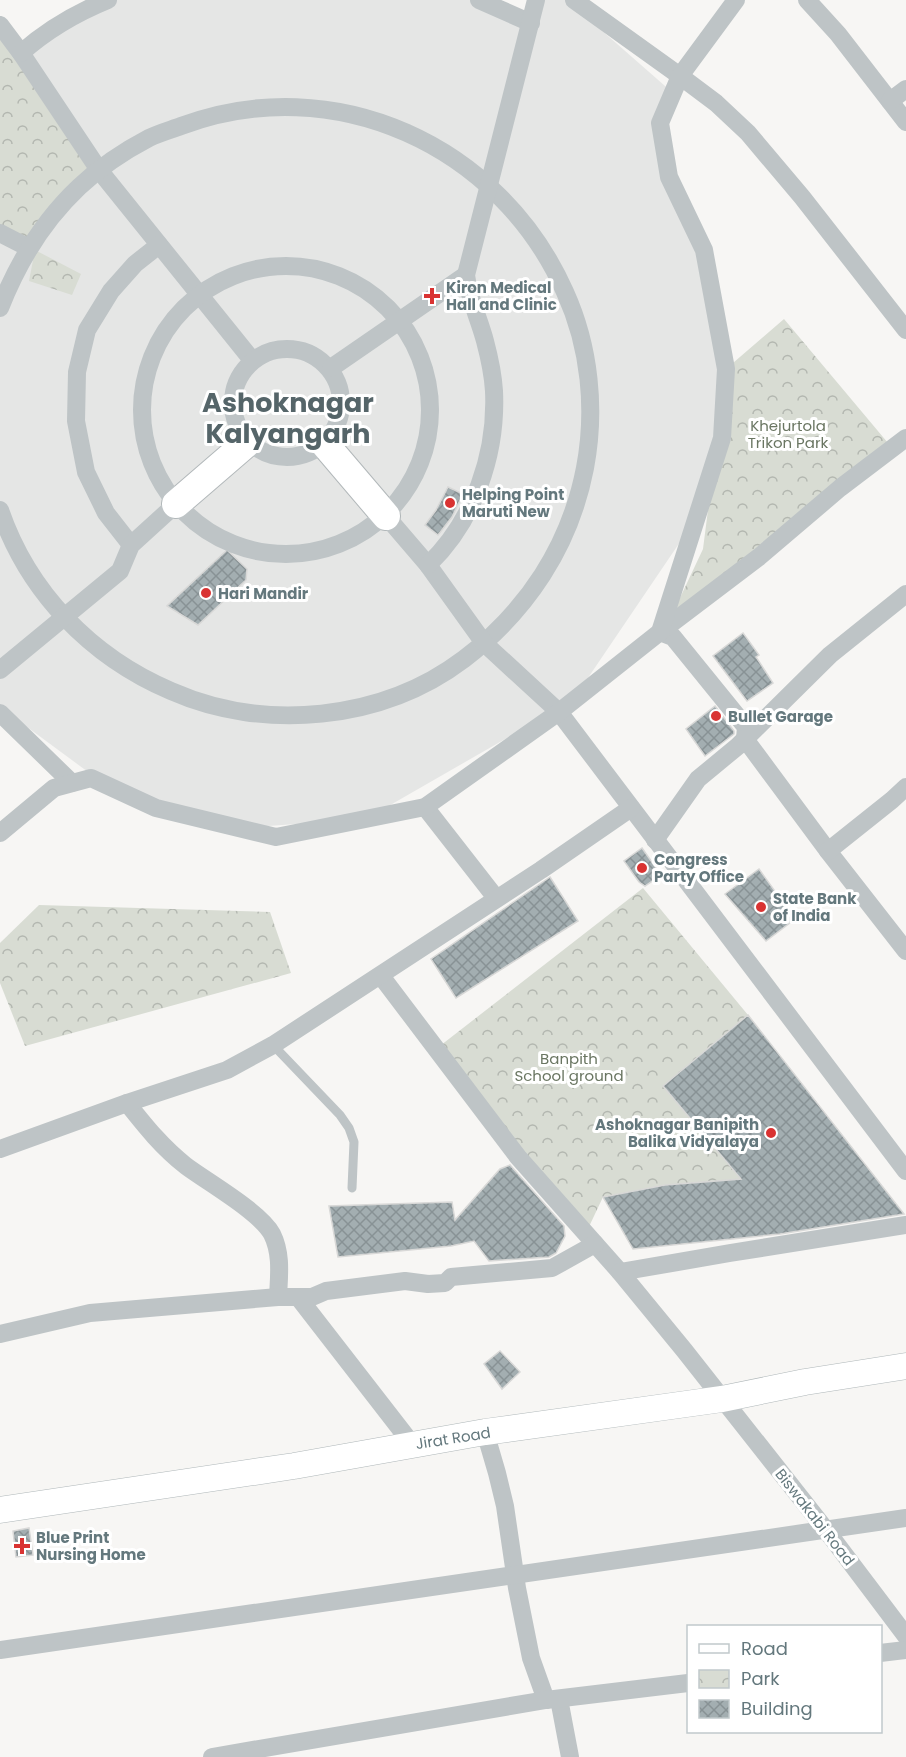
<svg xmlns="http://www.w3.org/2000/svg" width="906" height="1757" viewBox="0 0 906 1757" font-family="Poppins,sans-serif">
  <defs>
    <pattern id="park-crowns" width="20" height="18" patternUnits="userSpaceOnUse" patternTransform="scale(1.5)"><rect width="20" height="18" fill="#d8dcd3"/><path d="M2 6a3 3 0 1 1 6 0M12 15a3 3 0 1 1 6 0" fill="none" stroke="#b3b7b0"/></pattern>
    <pattern id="building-cross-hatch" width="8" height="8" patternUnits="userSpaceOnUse" patternTransform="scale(1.5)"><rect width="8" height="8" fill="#a3aeb1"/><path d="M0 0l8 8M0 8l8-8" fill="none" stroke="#889295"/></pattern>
  </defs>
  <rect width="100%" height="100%" fill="#f7f6f4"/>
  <path fill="#e5e6e5" d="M 113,0 L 479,0 L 530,23 L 533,0 L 567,0 L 673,93 L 657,148 L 709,281 L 726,369 L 699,514 L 573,700 L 366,819 L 241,828 L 103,783 L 0,707 L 0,25 L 21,52 Z"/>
  <g fill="url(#park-crowns)">
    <path d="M 0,27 L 99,170 L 29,248 L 0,233 Z"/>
    <path d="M 35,250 L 81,274 L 72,295 L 29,281 Z"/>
    <path d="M 784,319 L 888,443 L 671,617 L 703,549 L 726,369 Z"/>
    <path d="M 643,888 L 748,1015 L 663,1086 L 741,1179 L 603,1197 L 586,1233 L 436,1049 Z"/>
    <path d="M 39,905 L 270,912 L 291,973 L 25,1046 L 0,983 L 0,943 Z"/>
  </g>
  <g fill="url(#building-cross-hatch)" stroke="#d8d8d7" stroke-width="1.5">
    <path d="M 448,487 L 463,494 L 452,517 L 438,535 L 425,525 L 436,510 Z"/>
    <path d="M 227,550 L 247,569 L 246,580 L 198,625 L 167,606 Z"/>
    <path d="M 743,633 L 759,655 L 756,657 L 773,683 L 747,701 L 713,656 Z"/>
    <path d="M 715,706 L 734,731 L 734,734 L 705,756 L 686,729 Z"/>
    <path d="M 642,848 L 661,875 L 645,886 L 639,882 L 624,861 Z"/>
    <path d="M 759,869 L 795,919 L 766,941 L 725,894 Z"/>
    <path d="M 550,877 L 578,921 L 456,998 L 431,959 Z"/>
    <path d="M 748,1015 L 904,1214 L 780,1234 L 633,1249 L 603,1197 L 665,1185 L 741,1179 L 663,1086 Z"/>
    <path d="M 510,1165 L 564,1226 L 565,1236 L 556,1253 L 549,1257 L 489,1261 L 474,1241 L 451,1246 L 338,1257 L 329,1206 L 452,1202 L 455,1220 L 500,1169 Z"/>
    <path d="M 500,1351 L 520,1372 L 502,1389 L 484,1364 Z"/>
    <path d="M 29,1528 L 33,1555 L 16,1557 L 13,1531 Z"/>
  </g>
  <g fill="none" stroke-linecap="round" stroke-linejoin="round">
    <g stroke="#afb7b9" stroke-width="27">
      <path id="secondary" d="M 0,1510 L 294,1466 L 485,1432 L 722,1399 L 805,1382 L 906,1366"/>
    </g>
    <g stroke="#b2b8ba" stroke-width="30">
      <g id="primary">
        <path d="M 323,442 L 386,516"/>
        <path d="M 176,504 L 249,441"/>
      </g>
    </g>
    <path stroke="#bec4c6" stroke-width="9" d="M 273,1045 L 340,1115 L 349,1128 L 354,1142 L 352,1188"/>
    <g stroke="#bec4c6" stroke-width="18">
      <path d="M 479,0 L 531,23"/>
      <path d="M 574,0 L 680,76 L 736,0"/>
      <path d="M 807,0 L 838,34 L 906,122"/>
      <path d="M 0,25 L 21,53 L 99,170 L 252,360"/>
      <path d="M 21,53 C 47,30 76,13 108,0"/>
      <path d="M 890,101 L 906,89"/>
      <path d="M 0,233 L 29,248"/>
      <circle cx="286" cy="410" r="144"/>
      <path d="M 0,308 C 18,262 43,221 79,187 C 99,168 124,151 149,138 C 159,133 170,130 181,126 C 334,69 500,145 565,292 C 590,347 596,410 585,468 C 570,546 527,611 464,659 C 382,721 264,732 171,691 C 91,657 28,592 0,510"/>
      <circle cx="287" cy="403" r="54"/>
      <path d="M 331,368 L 466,275"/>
      <path d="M 386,516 L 428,565 L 484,643 L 559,712 L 906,1171"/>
      <path d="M 131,545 L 106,513 L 86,472 L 76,421 L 77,372 L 87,330 L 111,291 L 135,264 L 159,245"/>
      <path d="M 428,565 C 474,521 497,454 494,391 C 493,375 489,356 485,341 C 479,318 469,299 466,275 L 536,0"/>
      <path d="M 660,632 L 673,637 L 746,727 L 745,739 L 828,851 L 906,951"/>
      <path d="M 660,632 L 759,557 L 840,488 L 906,438"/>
      <path d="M 0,670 L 120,571 L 131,545 L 176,504"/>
      <path d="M 0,713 L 72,783"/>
      <path d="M 425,807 L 496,898"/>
      <path d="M 0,833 L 54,788 L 91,778 L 156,808 L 276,837 L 425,807 L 559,712 L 660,632 L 722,438 L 726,369 L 704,250 L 669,177 L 660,123 L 680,76 L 716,103 L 748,133 L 802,197 L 906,330"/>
      <path d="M 655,840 L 698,779 L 738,746 L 830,655 L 906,594"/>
      <path d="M 828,851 L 892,800 L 906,787"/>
      <path d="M 381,976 L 518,1157 L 620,1272 L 684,1350 L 826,1530 L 906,1636"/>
      <path d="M 127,1103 C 146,1127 162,1147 186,1166 C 209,1183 260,1212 272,1234 C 282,1254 279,1276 278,1297"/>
      <path d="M 0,1149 L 127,1103 L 227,1070 L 273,1045 L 541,870 L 631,808"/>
      <path d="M 620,1272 L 730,1253 L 906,1225"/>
      <path d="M 298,1297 L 412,1444"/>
      <path d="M 0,1334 L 90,1313 L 278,1297 L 312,1297 L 326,1291 L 405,1281 L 428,1284 L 445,1283 L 451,1277 L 552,1268 L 595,1244"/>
      <path d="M 485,1432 L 497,1473 L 505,1506 L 517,1588 L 531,1658 L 546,1700"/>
      <path d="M 0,1650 L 906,1518"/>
      <path d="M 880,1653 L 906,1650"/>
      <path d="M 559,1699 L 570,1757"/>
      <path d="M 212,1757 L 546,1700 L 688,1683"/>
    </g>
    <use href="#secondary" stroke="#fff" stroke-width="26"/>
    <use href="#primary" stroke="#fff" stroke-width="28"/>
  </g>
  <g fill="#d93332" stroke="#fff" stroke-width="2">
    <path d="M429 287h6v6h6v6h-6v6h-6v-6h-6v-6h6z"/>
    <circle cx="450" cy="503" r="6"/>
    <circle cx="206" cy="593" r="6"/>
    <circle cx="716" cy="716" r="6"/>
    <circle cx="642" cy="868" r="6"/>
    <circle cx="761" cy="907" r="6"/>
    <circle cx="771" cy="1133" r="6"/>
    <path d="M19 1537h6v6h6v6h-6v6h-6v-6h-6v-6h6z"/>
  </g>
  <g text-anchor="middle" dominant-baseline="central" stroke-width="6" stroke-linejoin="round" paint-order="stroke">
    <g font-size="15" font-weight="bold" fill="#64787d" stroke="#fff" text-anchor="start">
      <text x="446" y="287">Kiron Medical<tspan x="446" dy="17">Hall and Clinic</tspan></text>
      <text x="462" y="494">Helping Point<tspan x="462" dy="17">Maruti New</tspan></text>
      <text x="218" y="593">Hari Mandir</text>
      <text x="728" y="716">Bullet Garage</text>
      <text x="654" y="859">Congress<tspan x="654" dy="17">Party Office</tspan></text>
      <text x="773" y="898">State Bank<tspan x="773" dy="17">of India</tspan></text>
      <text x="759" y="1124" text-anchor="end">Ashoknagar Banipith<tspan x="759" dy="17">Balika Vidyalaya</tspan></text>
      <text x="36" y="1537">Blue Print<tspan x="36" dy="17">Nursing Home</tspan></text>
    </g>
    <g font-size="15" fill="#6a7662" stroke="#fff">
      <text x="788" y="425">Khejurtola<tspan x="788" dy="17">Trikon Park</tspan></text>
      <text x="569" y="1058">Banpith<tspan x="569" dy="17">School ground</tspan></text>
    </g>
    <g font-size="15" fill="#64787d" stroke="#fff">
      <text transform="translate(453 1438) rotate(-9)">Jirat Road</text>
      <text transform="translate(815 1517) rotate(52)">Biswakabi Road</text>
    </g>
    <g font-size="27" font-weight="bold" fill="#556569" stroke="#fff">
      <text x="288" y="402">Ashoknagar<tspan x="288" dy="31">Kalyangarh</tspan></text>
    </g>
  </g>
  <rect x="687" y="1625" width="195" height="108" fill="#ffffff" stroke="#c1c9cb" stroke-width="1.5"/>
  <rect x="699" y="1644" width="30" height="9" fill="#ffffff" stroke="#c1c9cb" stroke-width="1.5"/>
  <text x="741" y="1655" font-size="18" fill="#64787d">Road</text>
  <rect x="699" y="1670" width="30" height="18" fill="url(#park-crowns)" stroke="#c1c9cb" stroke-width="1.5"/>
  <text x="741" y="1685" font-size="18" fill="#64787d">Park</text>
  <rect x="699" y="1700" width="30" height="18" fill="url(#building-cross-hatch)" stroke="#c1c9cb" stroke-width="1.5"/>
  <text x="741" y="1715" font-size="18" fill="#64787d">Building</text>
</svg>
